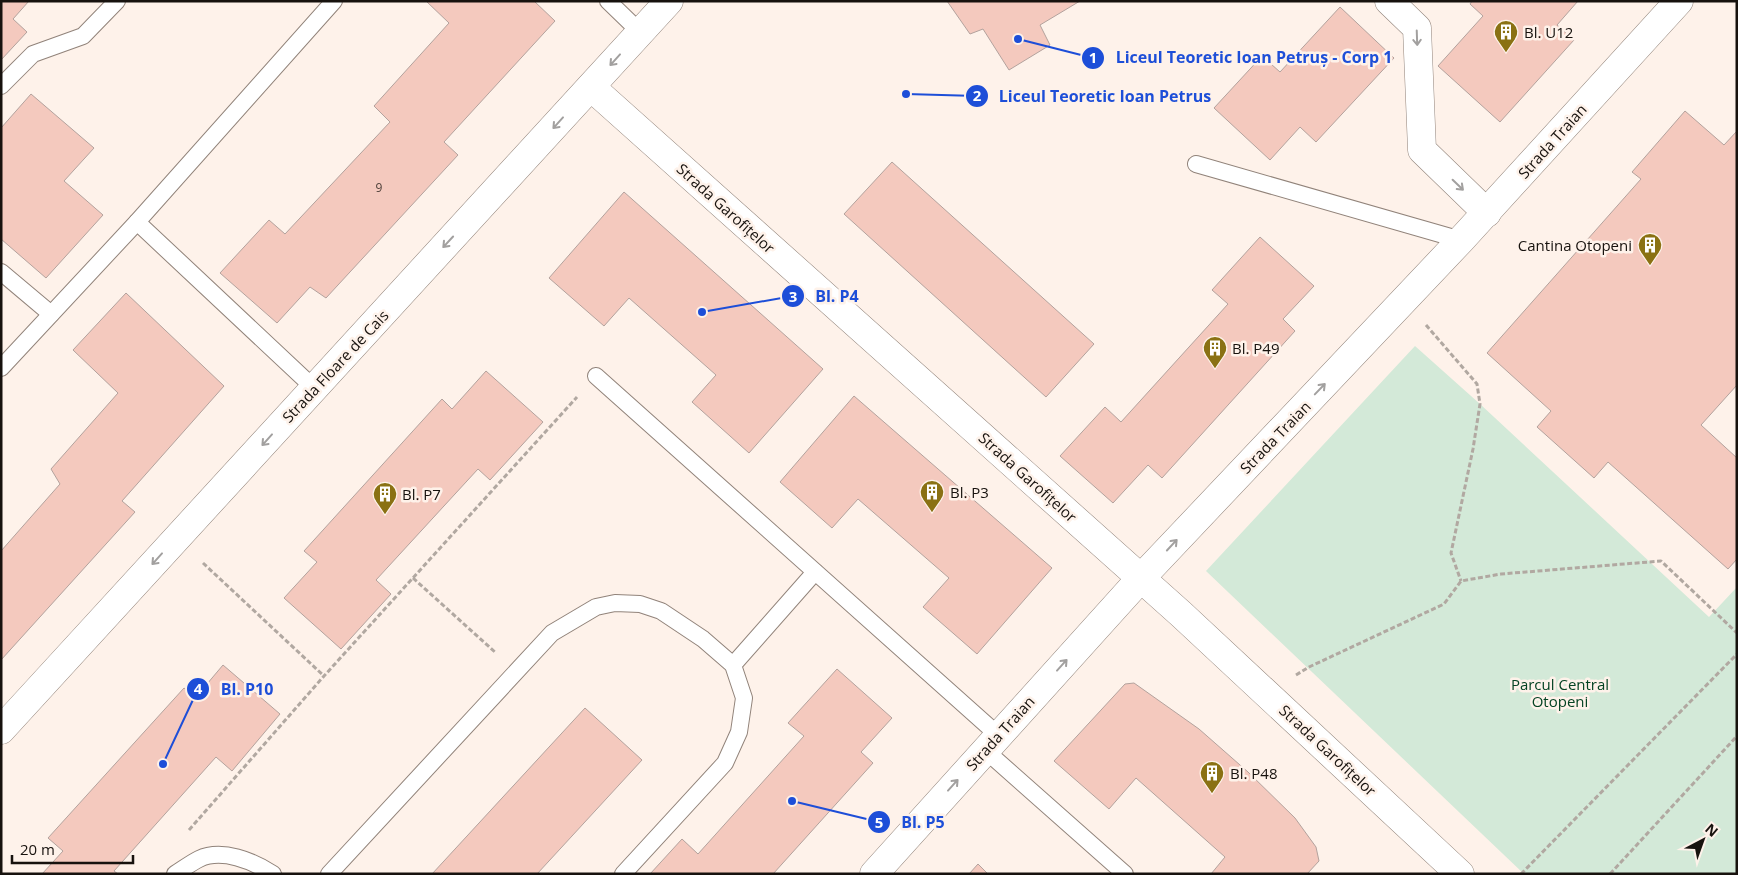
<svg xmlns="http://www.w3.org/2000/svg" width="1738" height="875" viewBox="0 0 1738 875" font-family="'Open Sans',sans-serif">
  <rect width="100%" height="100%" fill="#fef2ea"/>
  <path fill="#d3e9d8" d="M 1415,346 L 1480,404 L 1709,617 L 1737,587 L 1737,874 L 1524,874 L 1206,571 Z"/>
  <g fill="#f4c9be" stroke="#b3a29d">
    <path d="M 1,1 L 29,1 L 13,19 L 27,32 L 1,60 Z"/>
    <path d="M 426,1 L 534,1 L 555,21 L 444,142 L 458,155 L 326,298 L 310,287 L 277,323 L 220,273 L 269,220 L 285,234 L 390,122 L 374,106 L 449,23 Z"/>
    <path d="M 947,1 L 1080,1 L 1040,25 L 1050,45 L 1009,70 L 983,29 L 970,34 Z"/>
    <path d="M 1472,1 L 1578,1 L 1557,25 L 1574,40 L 1500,122 L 1438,66 L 1483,16 L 1470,4 Z"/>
    <path d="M 1340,7 L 1394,58 L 1316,142 L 1300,127 L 1270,160 L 1214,108 L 1262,56 L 1280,72 Z"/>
    <path d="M 31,94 L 94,148 L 64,181 L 103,215 L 46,278 L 1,239 L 1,128 Z"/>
    <path d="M 1685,111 L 1724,145 L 1737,131 L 1737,385 L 1701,425 L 1737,458 L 1737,559 L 1728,569 L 1608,462 L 1594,478 L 1537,427 L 1551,411 L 1487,353 L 1641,179 L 1632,172 Z"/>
    <path d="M 892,162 L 1094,344 L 1046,397 L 844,214 Z"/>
    <path d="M 624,192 L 823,369 L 749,453 L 692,402 L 716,375 L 629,298 L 604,326 L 549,278 Z"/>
    <path d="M 1260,237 L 1314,286 L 1283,319 L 1295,331 L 1162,478 L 1148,465 L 1113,503 L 1060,456 L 1105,407 L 1121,422 L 1228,304 L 1212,290 Z"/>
    <path d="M 126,293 L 224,386 L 122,501 L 135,512 L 1,660 L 1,551 L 60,484 L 51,469 L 118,393 L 73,350 Z"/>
    <path d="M 486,371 L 543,422 L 490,480 L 478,469 L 376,580 L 391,594 L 341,649 L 284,598 L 317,562 L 304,551 L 442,399 L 452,409 Z"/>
    <path d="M 854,396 L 1052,568 L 977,654 L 923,607 L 949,578 L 858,499 L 832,528 L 780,482 Z"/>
    <path d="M 223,665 L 280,714 L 232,771 L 216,757 L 114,871 L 118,874 L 42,874 L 63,851 L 48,838 L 184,688 L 196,697 Z"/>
    <path d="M 837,669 L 892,718 L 861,752 L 873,763 L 773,874 L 650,874 L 682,839 L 698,854 L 804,736 L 788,723 Z"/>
    <path d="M 1134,683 L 1199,729 L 1248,772 L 1295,818 L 1316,847 L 1319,861 L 1307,874 L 1211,874 L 1225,857 L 1136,778 L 1109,809 L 1054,761 L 1125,684 Z"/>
    <path d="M 585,708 L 642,760 L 537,874 L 432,874 Z"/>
    <path d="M 978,864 L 988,874 L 969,874 Z"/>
  </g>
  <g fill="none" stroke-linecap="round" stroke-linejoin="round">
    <g stroke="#91837a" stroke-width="18">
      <g id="lane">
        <path d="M 608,1 L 640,32"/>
        <path d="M 1,86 L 33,54 L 83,36 L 117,1"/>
        <path d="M 1196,164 L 1461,240"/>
        <path d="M 137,222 L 314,388"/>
        <path d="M 1,272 L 51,314"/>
        <path d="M 1,368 L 137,222 L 334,1"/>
        <path d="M 596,376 L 998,735"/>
        <path d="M 733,665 L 815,572"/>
        <path d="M 985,750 L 1125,874"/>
        <path d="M 175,874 C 183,869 191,863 199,859 C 222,848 253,861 273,874"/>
        <path d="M 329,874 L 552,633 L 596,607 L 615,603 L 640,604 L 661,611 L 703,639 L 733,665 L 744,698 L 739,732 L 725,763 L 623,874"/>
      </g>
    </g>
    <g stroke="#91837a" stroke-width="29">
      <g id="street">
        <path d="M 1389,1 L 1417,28 L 1422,150 L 1487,213"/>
        <path d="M 591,87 L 1181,614 L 1460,874"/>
        <path d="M 1,730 L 669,1"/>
        <path d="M 874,874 L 1141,578 L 1461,240 L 1679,1"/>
      </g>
    </g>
    <g stroke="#b1a8a1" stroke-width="3" stroke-dasharray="5 2.5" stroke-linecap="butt">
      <path d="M 1426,325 L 1477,384 L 1480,404 L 1473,449 L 1451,553 L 1461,581"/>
      <path d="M 203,563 L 324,676"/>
      <path d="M 413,578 L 496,653"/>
      <path d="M 1296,675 L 1309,667 L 1444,604 L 1461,581 L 1501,574 L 1661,561 L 1737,633"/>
      <path d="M 189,830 L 324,676 L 577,397"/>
      <path d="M 1521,874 L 1737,654"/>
      <path d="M 1610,874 L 1737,736"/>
    </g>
    <use href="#lane" stroke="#fff" stroke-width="16"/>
    <use href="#street" stroke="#fff" stroke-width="28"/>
  </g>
  <defs><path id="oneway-shaft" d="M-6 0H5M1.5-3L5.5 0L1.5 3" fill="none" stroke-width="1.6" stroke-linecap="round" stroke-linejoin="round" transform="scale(1.25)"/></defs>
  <g stroke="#a2a09f">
    <use href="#oneway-shaft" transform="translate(1417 38) rotate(88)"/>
    <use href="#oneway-shaft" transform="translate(615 60) rotate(132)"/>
    <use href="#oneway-shaft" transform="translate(558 123) rotate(132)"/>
    <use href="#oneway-shaft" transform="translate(1458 185) rotate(44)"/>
    <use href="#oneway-shaft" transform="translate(448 242) rotate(133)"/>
    <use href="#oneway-shaft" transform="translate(1320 389) rotate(-46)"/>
    <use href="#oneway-shaft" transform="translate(267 440) rotate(132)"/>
    <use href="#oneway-shaft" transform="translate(1172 545) rotate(-47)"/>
    <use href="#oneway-shaft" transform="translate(157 559) rotate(132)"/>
    <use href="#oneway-shaft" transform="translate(1062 665) rotate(-48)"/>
    <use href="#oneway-shaft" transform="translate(953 785) rotate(-48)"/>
  </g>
  <defs>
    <g id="building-pin" transform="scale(1.25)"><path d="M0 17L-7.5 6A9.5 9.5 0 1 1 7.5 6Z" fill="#8a7113" stroke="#fef2ea"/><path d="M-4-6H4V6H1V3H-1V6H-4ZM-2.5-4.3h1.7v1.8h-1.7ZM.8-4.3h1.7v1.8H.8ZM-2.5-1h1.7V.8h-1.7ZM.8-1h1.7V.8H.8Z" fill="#fff"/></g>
  </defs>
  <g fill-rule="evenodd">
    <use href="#building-pin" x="1506" y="32"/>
    <use href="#building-pin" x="1650" y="245"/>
    <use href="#building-pin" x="1215" y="348"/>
    <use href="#building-pin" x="932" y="492"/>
    <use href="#building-pin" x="385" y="494"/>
    <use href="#building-pin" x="1212" y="773"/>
  </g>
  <g text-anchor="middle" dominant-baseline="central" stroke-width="5" stroke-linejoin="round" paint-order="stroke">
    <g font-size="12" fill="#4e403a">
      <text x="379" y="187">9</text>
    </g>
    <g font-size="15" fill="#17120e" stroke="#fef2ea" text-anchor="start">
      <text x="1524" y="32">Bl. U12</text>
      <text x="1632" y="245" text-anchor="end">Cantina Otopeni</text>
      <text x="1232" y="348">Bl. P49</text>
      <text x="950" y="492">Bl. P3</text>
      <text x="402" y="494">Bl. P7</text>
      <text x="1230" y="773">Bl. P48</text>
    </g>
    <g font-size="15" fill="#17120e" stroke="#fef2ea">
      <text transform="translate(1552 141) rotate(-48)">Strada Traian</text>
      <text transform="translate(726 208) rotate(42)">Strada Garofițelor</text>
      <text transform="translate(335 366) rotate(-47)">Strada Floare de Cais</text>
      <text transform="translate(1275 437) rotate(-46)">Strada Traian</text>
      <text transform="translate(1028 477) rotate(42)">Strada Garofițelor</text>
      <text transform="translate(1000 733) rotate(-48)">Strada Traian</text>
      <text transform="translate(1328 750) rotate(43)">Strada Garofițelor</text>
    </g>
    <g font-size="15" fill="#054323" stroke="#fef2ea">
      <text x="1560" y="684">Parcul Central<tspan x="1560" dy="17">Otopeni</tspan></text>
    </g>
  </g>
  <path fill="none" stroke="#1d4ed8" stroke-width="2" d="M1018 39L1093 58M906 94L977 96M702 312L793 296M163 764L198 689M792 801L879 822"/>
  <g fill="#1d4ed8" stroke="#fef2ea" stroke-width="2">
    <circle cx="1018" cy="39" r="5"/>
    <circle cx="906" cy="94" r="5"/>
    <circle cx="702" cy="312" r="5"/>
    <circle cx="163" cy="764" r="5"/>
    <circle cx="792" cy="801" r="5"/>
    <circle cx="1093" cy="58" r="12"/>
    <circle cx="977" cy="96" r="12"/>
    <circle cx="793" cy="296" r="12"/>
    <circle cx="198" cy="689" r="12"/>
    <circle cx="879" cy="822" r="12"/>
  </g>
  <g font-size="15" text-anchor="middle" font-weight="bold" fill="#fff">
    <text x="1093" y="63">1</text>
    <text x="977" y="101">2</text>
    <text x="793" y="302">3</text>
    <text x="198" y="694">4</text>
    <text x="879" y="828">5</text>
  </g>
  <g font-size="16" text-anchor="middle" font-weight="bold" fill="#1d4ed8" stroke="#fef2ea" stroke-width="5" stroke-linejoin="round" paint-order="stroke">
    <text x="1254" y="63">Liceul Teoretic Ioan Petruș - Corp 1</text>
    <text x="1105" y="102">Liceul Teoretic Ioan Petrus</text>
    <text x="837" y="302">Bl. P4</text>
    <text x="247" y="695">Bl. P10</text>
    <text x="923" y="828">Bl. P5</text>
  </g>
  <rect width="1738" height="875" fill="none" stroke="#17120e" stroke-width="5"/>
  <g transform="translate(1703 840) rotate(41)" stroke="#fef2ea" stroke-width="4" paint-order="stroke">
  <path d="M0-4L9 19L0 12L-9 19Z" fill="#17120e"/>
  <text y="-8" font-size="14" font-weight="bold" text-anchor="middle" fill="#17120e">N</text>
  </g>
  <path d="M12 855v8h121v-8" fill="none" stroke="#17120e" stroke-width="2.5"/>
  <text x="20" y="855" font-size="15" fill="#17120e" stroke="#fef2ea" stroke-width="4" paint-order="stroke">20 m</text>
</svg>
